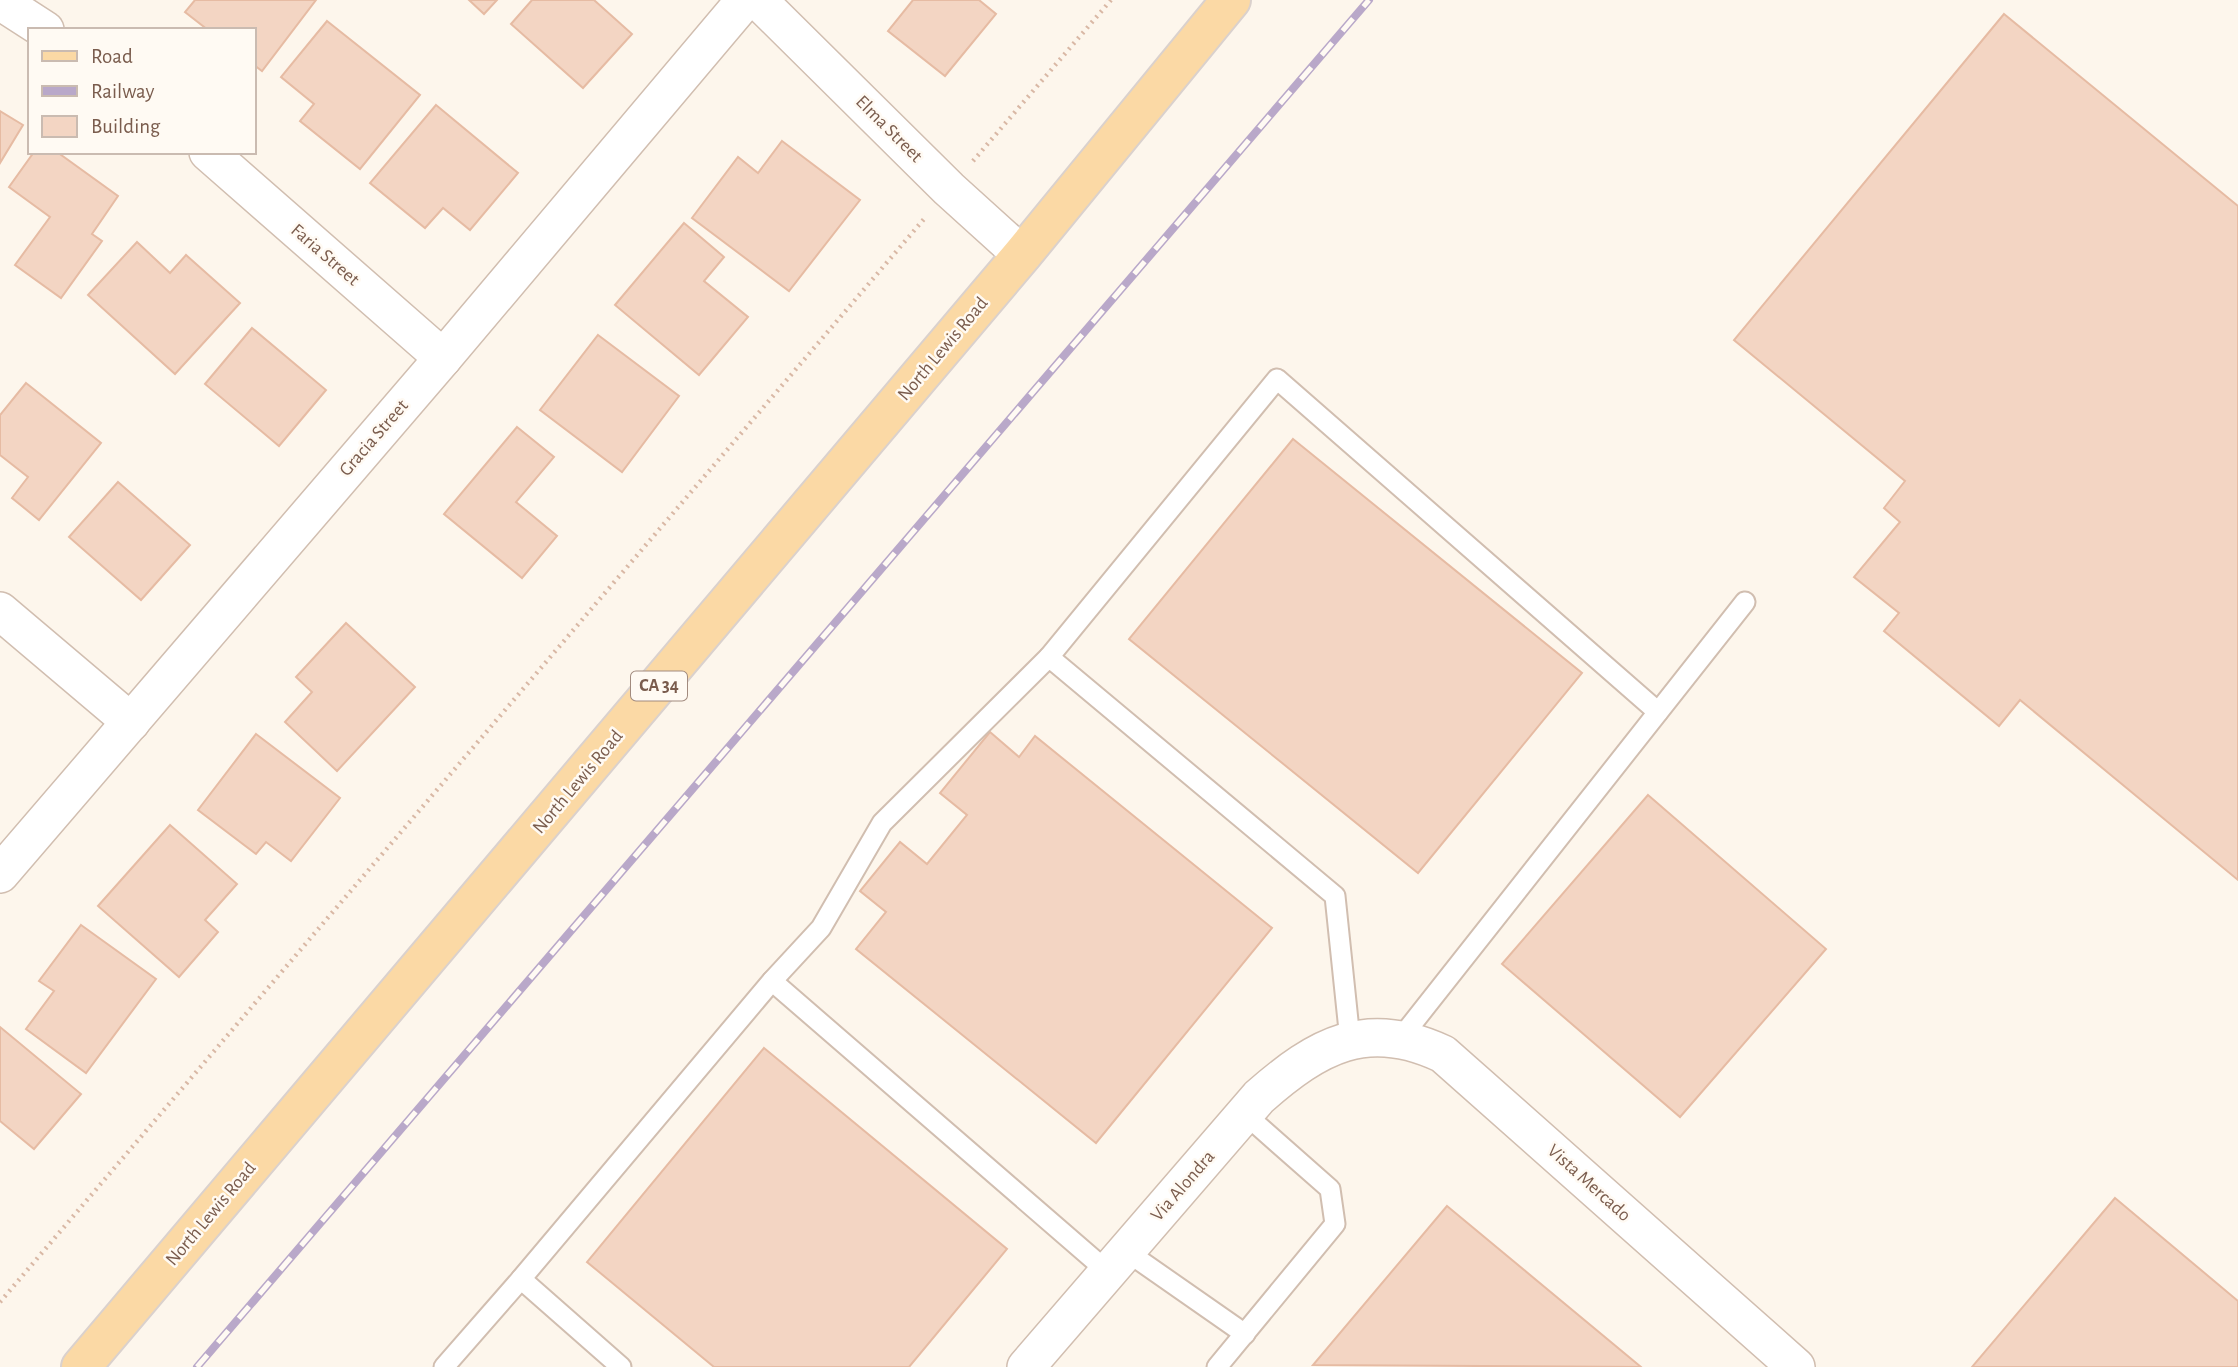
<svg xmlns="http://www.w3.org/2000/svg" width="2238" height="1367" viewBox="0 0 2238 1367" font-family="'Alegreya Sans',sans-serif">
  <rect width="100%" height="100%" fill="#fdf6ec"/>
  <g fill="#f3d5c3" stroke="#e6bba3" stroke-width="2">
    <path d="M 195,0 L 316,0 L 262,71 L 254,65 L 254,30 L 208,30 L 185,12 Z"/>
    <path d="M 469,0 L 497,0 L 484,14 Z"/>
    <path d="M 532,0 L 594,0 L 632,34 L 583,88 L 511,24 Z"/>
    <path d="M 913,0 L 979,0 L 996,14 L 945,76 L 888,31 Z"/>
    <path d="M 2004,14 L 2238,206 L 2238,880 L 2020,700 L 1999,726 L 1884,631 L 1899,613 L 1854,577 L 1900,522 L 1884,508 L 1905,481 L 1734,340 Z"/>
    <path d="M 327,21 L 420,95 L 360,169 L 300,121 L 314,104 L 281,77 Z"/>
    <path d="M 436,105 L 518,173 L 470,230 L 443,208 L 425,228 L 370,183 Z"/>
    <path d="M 0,111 L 23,125 L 0,163 Z"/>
    <path d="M 782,141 L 860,200 L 789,291 L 692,218 L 738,157 L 758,173 Z"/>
    <path d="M 34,152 L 57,152 L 118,196 L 92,234 L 102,241 L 61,298 L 15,265 L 50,217 L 9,187 Z"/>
    <path d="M 684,223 L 724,257 L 704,281 L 748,317 L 699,375 L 615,305 Z"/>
    <path d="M 137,242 L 170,273 L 186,255 L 240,303 L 175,374 L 88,295 Z"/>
    <path d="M 252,328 L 326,390 L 279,446 L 205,384 Z"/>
    <path d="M 598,335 L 679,396 L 622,472 L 540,410 Z"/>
    <path d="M 26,383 L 101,443 L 39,520 L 12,498 L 28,477 L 0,455 L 0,415 Z"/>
    <path d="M 517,427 L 554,457 L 516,502 L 557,536 L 522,578 L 444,514 Z"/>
    <path d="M 1293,439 L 1582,673 L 1418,873 L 1129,639 Z"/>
    <path d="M 118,482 L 190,545 L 141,600 L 69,537 Z"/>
    <path d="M 346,623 L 415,687 L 337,771 L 285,722 L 312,692 L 296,677 Z"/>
    <path d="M 990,732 L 1019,757 L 1035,736 L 1272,928 L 1096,1143 L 856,949 L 886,912 L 860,891 L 900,842 L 927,864 L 967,815 L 940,793 Z"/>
    <path d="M 256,734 L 340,798 L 291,861 L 266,842 L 256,854 L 198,810 Z"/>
    <path d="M 1648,795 L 1826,949 L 1680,1117 L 1502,964 Z"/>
    <path d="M 170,825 L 237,884 L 205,920 L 218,932 L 179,977 L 98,906 Z"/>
    <path d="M 81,925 L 156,979 L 86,1073 L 26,1029 L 54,991 L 39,981 Z"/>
    <path d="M 0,1027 L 81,1094 L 34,1149 L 0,1121 Z"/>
    <path d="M 764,1048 L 1007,1249 L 909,1367 L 714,1367 L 587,1262 Z"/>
    <path d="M 2115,1198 L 2238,1301 L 2238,1367 L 1972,1367 Z"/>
    <path d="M 1447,1206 L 1641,1367 L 1313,1365 Z"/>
  </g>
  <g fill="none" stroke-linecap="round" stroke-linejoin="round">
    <g stroke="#d1beb0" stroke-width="23">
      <g id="lane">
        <path d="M 1049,657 L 1277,379 L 1658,712"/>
        <path d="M 772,981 L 821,928 L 882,823 L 1049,657 L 1335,896 L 1350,1040"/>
        <path d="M 1400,1039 L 1745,602"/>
        <path d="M 1126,1251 L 1245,1334"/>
        <path d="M 521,1279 L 772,981 L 1108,1272"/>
        <path d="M 444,1367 L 521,1279 L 621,1367"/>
        <path d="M 1217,1367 L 1335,1224 L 1330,1189 L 1245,1114"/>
      </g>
    </g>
    <g stroke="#d1beb0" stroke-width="40">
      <g id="street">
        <path d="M 758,0 L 949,189 L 1022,255"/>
        <path d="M 0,1 L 45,30"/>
        <path d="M 208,152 L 443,358"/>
        <path d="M 0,611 L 131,722"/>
        <path d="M 0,874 L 443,358 L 745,0"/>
        <path d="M 1026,1367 L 1259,1097 C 1318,1045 1367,1018 1443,1054 L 1796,1367"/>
      </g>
    </g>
    <g stroke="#dad1cd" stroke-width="42">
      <path id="primary" d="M 81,1367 L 1022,255 L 1231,0"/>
    </g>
    <g stroke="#d9b8a5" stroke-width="4.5" stroke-dasharray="2 5" stroke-linecap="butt">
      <path d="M 973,161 L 1111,0"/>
      <path d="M 0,1302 L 924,219"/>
    </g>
    <use href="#lane" stroke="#fff" stroke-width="19"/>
    <use href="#street" stroke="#fff" stroke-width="37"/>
    <use href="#primary" stroke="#fbd9a5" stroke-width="38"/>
    <g stroke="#b9a8c9" stroke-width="8">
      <path id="rail" d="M 197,1367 L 1369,0"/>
    </g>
    <use href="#rail" stroke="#fffaf3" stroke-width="5" stroke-dasharray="16" stroke-linecap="butt"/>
  </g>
  <g text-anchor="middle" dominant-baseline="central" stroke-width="5" stroke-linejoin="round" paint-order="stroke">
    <rect fill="#fffaf3" stroke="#a28b7f" stroke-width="2" x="631" y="671.5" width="56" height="29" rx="5"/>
    <g font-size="18" font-weight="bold" fill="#7a5c4d">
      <text x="659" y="686">CA 34</text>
    </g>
    <g font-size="19" fill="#7a5c4d" stroke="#fffaf3">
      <text transform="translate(889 129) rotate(45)">Elma Street</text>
      <text transform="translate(325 255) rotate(41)">Faria Street</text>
      <text transform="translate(943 349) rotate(-50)">North Lewis Road</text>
      <text transform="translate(374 438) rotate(-49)">Gracia Street</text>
      <text transform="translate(578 782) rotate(-50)">North Lewis Road</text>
      <text transform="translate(1589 1183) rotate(42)">Vista Mercado</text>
      <text transform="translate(1183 1186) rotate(-49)">Via Alondra</text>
      <text transform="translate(211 1214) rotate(-50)">North Lewis Road</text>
    </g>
  </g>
  <rect x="28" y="28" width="228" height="126" fill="#fffaf3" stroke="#cabbb1" stroke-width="2"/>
  <rect x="42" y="51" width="35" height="10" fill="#fbd9a5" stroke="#cabbb1" stroke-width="2"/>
  <text x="91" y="63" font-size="21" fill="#7a5c4d">Road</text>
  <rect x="42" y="86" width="35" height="10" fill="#b9a8c9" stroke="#cabbb1" stroke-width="2"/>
  <text x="91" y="98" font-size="21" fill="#7a5c4d">Railway</text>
  <rect x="42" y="116" width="35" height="21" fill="#f3d5c3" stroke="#cabbb1" stroke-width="2"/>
  <text x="91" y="133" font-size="21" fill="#7a5c4d">Building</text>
</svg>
